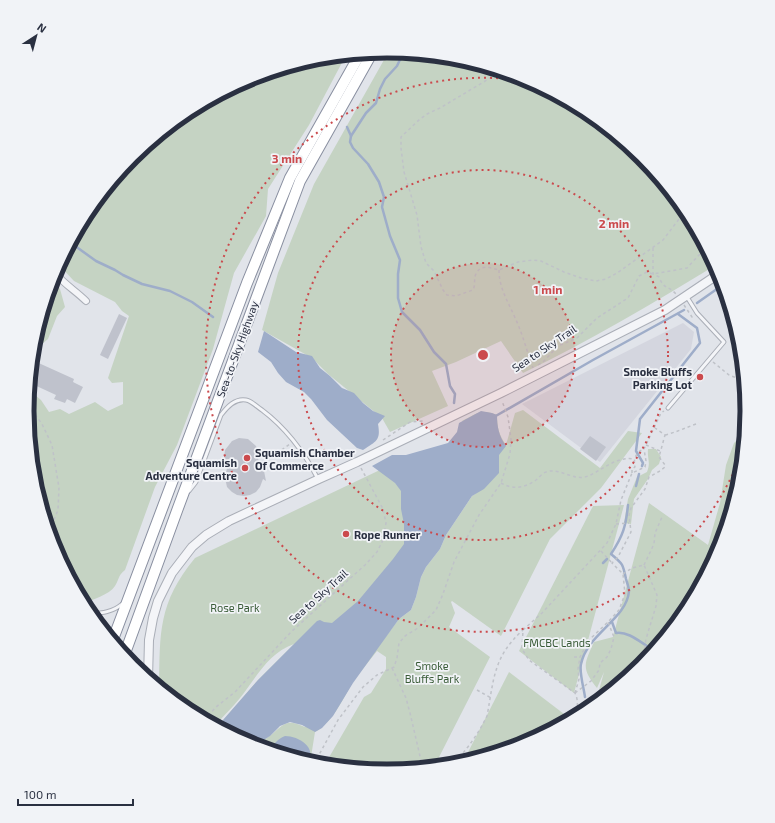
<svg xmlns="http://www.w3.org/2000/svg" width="775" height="823" viewBox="0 0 775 823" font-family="'Exo 2',sans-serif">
  <rect width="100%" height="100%" fill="#e1e4ea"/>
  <path fill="#d4d6df" d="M 683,323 L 694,332 L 691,349 L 600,462 L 522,404 Z"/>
  <g fill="#c5d3c3">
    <path d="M 389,51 L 458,58 L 526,79 L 588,112 L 643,157 L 687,211 L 716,265 C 653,303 590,341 523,373 L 501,341 L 456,362 L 432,371 L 448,406 L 390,432 L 382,418 L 328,374 L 312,358 L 262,330 L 278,273 L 314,184 Z"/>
    <path d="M 346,55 L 309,125 L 268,189 L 266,216 L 234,273 L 213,349 L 177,445 L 155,487 L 125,570 C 117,577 120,578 115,586 C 109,595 93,599 83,604 L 54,549 L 34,482 L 27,411 L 29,390 L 41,400 L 49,412 L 60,409 L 69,414 L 95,402 L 108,411 L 123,404 L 123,382 L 112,383 L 108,378 L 129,316 L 122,311 L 115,302 L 74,281 L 59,265 L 88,211 L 133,156 L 187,112 L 250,78 L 317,58 Z"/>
    <path d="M 52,280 L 60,289 L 65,307 L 57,316 L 48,339 L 35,350 L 33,350 L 34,341 Z"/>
    <path d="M 523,410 L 600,468 L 628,431 L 642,433 L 601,488 L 550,539 L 501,636 L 452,601 L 451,602 L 455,613 L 449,627 L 490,657 L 434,767 L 387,772 L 324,766 L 364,697 L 371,693 L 386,669 L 386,657 L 377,651 C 369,661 360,672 352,683 C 343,699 332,723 315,732 L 311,757 L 308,762 L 254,746 C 259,742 266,739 271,735 C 284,724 286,718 305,727 L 387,635 L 399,619 L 411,610 L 416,597 L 421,577 L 426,567 L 440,549 L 446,535 L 472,496 L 482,489 L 499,462 L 499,455 L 462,421 C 475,414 482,408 497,415 C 497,427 499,435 506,445 L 515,413 Z"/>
    <path d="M 746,431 L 741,482 L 720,550 L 687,612 L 642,667 L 595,705 L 604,672 L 597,688 C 581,668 584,664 594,642 L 613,637 L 649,503 L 708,545 L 720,503 L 726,465 L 734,443 Z"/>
    <path d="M 648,449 L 656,449 L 661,457 L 659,464 L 652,470 L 648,479 L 634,499 L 631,524 L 624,523 L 628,499 L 637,477 L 647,472 C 651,462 647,459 648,449 Z"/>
    <path d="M 382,469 L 404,492 L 410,544 L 367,595 L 217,727 L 258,680 L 294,644 C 268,653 256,678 240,698 C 232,708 223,716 215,726 L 187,711 L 159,688 C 160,632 158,603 195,558 Z"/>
    <path d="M 624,505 L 574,693 L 519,651 L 593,506 Z"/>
    <path d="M 509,672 L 568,717 L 566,723 L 525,745 L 462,764 Z"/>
  </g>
  <g fill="#9eadc9">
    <path d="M 264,331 L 296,352 L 312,356 L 320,368 L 330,376 L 342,388 L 354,393 L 363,403 L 373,411 L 385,416 L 378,424 C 381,441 376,441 363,450 L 357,448 L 327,420 L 311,399 L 304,392 L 286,382 L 278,373 L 271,362 L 258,352 Z"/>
    <path d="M 481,411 L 492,413 L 497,415 C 497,427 499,436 506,446 L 499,455 L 499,473 L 484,489 L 472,496 L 446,535 L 440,549 L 426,567 L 421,577 L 416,597 L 411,610 L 399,619 L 353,683 L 333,716 L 322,728 L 315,732 L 302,725 L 290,722 L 280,726 L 270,736 L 254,746 L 217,727 L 258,680 L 317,621 L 320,620 L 324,622 L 332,623 L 358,601 L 393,559 L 404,544 L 404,524 L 401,509 L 401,491 L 395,483 L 372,466 L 392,455 L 406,455 L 448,443 L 457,432 L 459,423 Z"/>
    <path d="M 285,736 C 299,736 317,748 308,762 L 270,751 C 274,744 277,739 285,736 Z"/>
  </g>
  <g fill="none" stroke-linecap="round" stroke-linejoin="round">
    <g stroke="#9eadc9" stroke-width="2.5">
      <path d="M 403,53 L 397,66 L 385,79 L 380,89 L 376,103 L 366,113 L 351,136 L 350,142 L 353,148 L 368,164 L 379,182 L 384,197 L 382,207 L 390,236 L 400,260 L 398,274 L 398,298 L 402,312 L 420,330 L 434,352 L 446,364 L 450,386 L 455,394 L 454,403"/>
      <path d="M 335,57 L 335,56"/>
      <path d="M 347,127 L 351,136"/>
      <path d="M 71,243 L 96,261 L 115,270 L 123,275 L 142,284 L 170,291 L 192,302 L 213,317"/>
      <path d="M 697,303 L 724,284"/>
      <path d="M 494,417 L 593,360 L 684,310"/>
      <path d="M 642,466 L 643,463 L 636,451 L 640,419 L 700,343 L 697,328 L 678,314"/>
      <path d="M 636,486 L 639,474"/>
      <path d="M 603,563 L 607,559"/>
      <path d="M 612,622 L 616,633 C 627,631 639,641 647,646"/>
      <path d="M 585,697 C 584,689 579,672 581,664 C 587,634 627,619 629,591 C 629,587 627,583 626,579 C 623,564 623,564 611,554 C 623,536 626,526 628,505"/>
    </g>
  </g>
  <g fill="#bfc2cc">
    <path d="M 119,314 L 127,318 L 108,359 L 100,355 Z"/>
    <path d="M 32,360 L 74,379 L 73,382 L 83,387 L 75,403 L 67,399 L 65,403 L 54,399 L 56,395 L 30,383 Z"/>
    <path d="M 590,436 L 606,447 L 596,461 L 580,449 Z"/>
    <path d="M 239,438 L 248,439 L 256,446 L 259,454 L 258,459 L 263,466 L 266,481 L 263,479 L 260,487 L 256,492 L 250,495 L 244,496 L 237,495 L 232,492 L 227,487 L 225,478 L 228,463 L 225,461 L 224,458 L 225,450 L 232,441 Z"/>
  </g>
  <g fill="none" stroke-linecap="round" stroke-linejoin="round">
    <g stroke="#aaaeb7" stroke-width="5">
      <g id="service">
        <path d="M 668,408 L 724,342 L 697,313 L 687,297"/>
        <path d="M 189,491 L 196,482 L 221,415 C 227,407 235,398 246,400 C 252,401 257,407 262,410 C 286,428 304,452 318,479"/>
        <path d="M 90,614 C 102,613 113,612 122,604"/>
        <path d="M 96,622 L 104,622 L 112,634"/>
      </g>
    </g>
    <g stroke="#aaaeb7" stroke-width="8">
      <path id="minor" d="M 55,273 C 64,284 76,291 86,301"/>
    </g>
    <g stroke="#aaaeb7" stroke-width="10">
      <path id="tertiary" d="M 148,679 L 149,640 L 153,618 L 158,601 L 172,573 L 192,547 L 206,535 L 229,521 L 319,479 L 357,462 L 501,393 L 665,310 L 720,273"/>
    </g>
    <g stroke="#898fa0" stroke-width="12">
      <g id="trunk">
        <path d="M 112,642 L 247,283 L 290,178 L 360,54"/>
        <path d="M 124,656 L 178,508 L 300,181 L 372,53"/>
      </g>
    </g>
    <g stroke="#bfc2c8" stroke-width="1.5" stroke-dasharray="3 3" stroke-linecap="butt">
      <path d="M 502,71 L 440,108 L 427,114 L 420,119 L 401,137 L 401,148 L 404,172 L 417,215 L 421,247 L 426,263 L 434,271 L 443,290 L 447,295 L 456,296 L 473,290 C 477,281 471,276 481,268 L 487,267 L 499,270 L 518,262 L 533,260 L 541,261 L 564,272 L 581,278 L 596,281 L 606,279 L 617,273 L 663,240 L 686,210"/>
      <path d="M 653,248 L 653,274 L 659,277 C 664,290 668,285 676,294"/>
      <path d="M 499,270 C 499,289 509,303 516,320 C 523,335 527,352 533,368"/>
      <path d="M 684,305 L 692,317 L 693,316"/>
      <path d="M 713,362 L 729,375 L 737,378 L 745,386"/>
      <path d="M 538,365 L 544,361 L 558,346 L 577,338 L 597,318 L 628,298 L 639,276 L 647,272 L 653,274 L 687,268 L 699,255 L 709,251"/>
      <path d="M 28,405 L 42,424 L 52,445 L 59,488 L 58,510 L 49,532"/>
      <path d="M 665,435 C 677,432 687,427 699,423"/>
      <path d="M 383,440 L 410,422 L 424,421"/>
      <path d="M 646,445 L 660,451"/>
      <path d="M 272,457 L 290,444"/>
      <path d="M 632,473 L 632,469 L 635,467 C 633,459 636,452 644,449"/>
      <path d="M 501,483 C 513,490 525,488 536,480 C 539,478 542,473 546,472 C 560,467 574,482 588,476 C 603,470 616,456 634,459"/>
      <path d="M 616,524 L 629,523"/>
      <path d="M 601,551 L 612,563"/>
      <path d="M 644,565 L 654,544 L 655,533 L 662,517"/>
      <path d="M 623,574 L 632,568 L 644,565 L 657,595 L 656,606 L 646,639 L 644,651 L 646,662"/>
      <path d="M 574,657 L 580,657"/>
      <path d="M 392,668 L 406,698 L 410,713 L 423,769"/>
      <path d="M 477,690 L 491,698"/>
      <path d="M 575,693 L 579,679 L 578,669 L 580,657 L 589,640 L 608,622 L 619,610 L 625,594 L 623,574 L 612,563 L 618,557 L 631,532 L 629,515 L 631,508 L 645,489 L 649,477 L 660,471 L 665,467 L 665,465 L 659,457 L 665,435 L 655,428"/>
      <path d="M 575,693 L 591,681 L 599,670 L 600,663 L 607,657 L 611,649 L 614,637 L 608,622"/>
      <path d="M 576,718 C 577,709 579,701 575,693 L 529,660 L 522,649 L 523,630 L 542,613 L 607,543 L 616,524 L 621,500 L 632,473 L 645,467 L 646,461 L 644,449 L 661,413 L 664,411"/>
      <path d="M 204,720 L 216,707 L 235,692 L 291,632 L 365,565 L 377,552 L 383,540 L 386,523 L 383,509 L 361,468"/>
      <path d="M 314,764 L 338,720 L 363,687 L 377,675 L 394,667 L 397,658 L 399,643 L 405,636 L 418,628 L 436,610 L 443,594 L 454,562 L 479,515 L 501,483 L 510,454 L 511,439 L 508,417 L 502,401"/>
      <path d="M 451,766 C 465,752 478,735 487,716 C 494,679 493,657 523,630"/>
    </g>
    <use href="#service" stroke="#f4f5f8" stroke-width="3"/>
    <use href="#minor" stroke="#f4f5f8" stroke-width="6"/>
    <use href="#tertiary" stroke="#f4f5f8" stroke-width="8"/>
    <use href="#trunk" stroke="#fff" stroke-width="10"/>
  </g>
  <circle cx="483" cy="355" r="92" fill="#cb4a4d" fill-opacity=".12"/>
  <g fill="none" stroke="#cb4a4d" stroke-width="2" stroke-dasharray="2 4">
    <circle cx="483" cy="355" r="92"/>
    <circle cx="483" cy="355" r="185"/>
    <path d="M744 447A277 277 0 1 1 531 82"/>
  </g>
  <g fill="#cb4a4d" stroke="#f1f3f7" stroke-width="1.5">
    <circle cx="700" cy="377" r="4"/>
    <circle cx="247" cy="458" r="4"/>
    <circle cx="245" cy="468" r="4"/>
    <circle cx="346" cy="534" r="4"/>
  </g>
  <g text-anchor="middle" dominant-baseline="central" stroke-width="3.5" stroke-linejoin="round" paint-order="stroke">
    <g font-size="11" fill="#2a3041" stroke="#f1f3f7">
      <text transform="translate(544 348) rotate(-34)">Sea to Sky Trail</text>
      <text transform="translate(237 349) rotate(-70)">Sea-to-Sky Highway</text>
      <text transform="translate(318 596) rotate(-42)">Sea to Sky Trail</text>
    </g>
    <g font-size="11" font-weight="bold" fill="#2a3041" stroke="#f1f3f7" text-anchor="end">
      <text x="692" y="371">Smoke Bluffs<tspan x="692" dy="13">Parking Lot</tspan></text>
      <text x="255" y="452" text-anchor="start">Squamish Chamber<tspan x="255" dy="13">Of Commerce</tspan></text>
      <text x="237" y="462">Squamish<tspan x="237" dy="13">Adventure Centre</tspan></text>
      <text x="354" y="534" text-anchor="start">Rope Runner</text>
    </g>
    <g font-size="11" fill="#3a5c38" stroke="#f1f3f7">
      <text x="235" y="607">Rose Park</text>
      <text x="557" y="642">FMCBC Lands</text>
      <text x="432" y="665">Smoke<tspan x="432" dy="13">Bluffs Park</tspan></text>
    </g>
  </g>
  <path d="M0 0H775V823H0ZM34 411a353 353 0 1 1 706 0a353 353 0 1 1-706 0Z" fill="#f1f3f7" fill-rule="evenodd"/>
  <path fill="none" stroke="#2a3041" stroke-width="5" d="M34 411a353 353 0 1 1 706 0a353 353 0 1 1-706 0Z"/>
  <circle cx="483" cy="355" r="6" fill="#cb4a4d" stroke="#f1f3f7" stroke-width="2"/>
  <g font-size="12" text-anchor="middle" font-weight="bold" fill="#cb4a4d" stroke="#f1f3f7" stroke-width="3.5" stroke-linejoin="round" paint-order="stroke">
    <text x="287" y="163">3 min</text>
    <text x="614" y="228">2 min</text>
    <text x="548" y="294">1 min</text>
  </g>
  <g transform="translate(36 36) rotate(36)" stroke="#f1f3f7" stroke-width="3" paint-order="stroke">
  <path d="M0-3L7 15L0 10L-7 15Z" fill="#2a3041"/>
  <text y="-6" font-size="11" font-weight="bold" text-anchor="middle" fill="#2a3041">N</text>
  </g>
  <path d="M18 799v6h115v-6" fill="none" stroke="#2a3041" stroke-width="2"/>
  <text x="24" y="799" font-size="12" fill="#2a3041" stroke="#f1f3f7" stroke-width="3" paint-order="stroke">100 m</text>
</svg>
